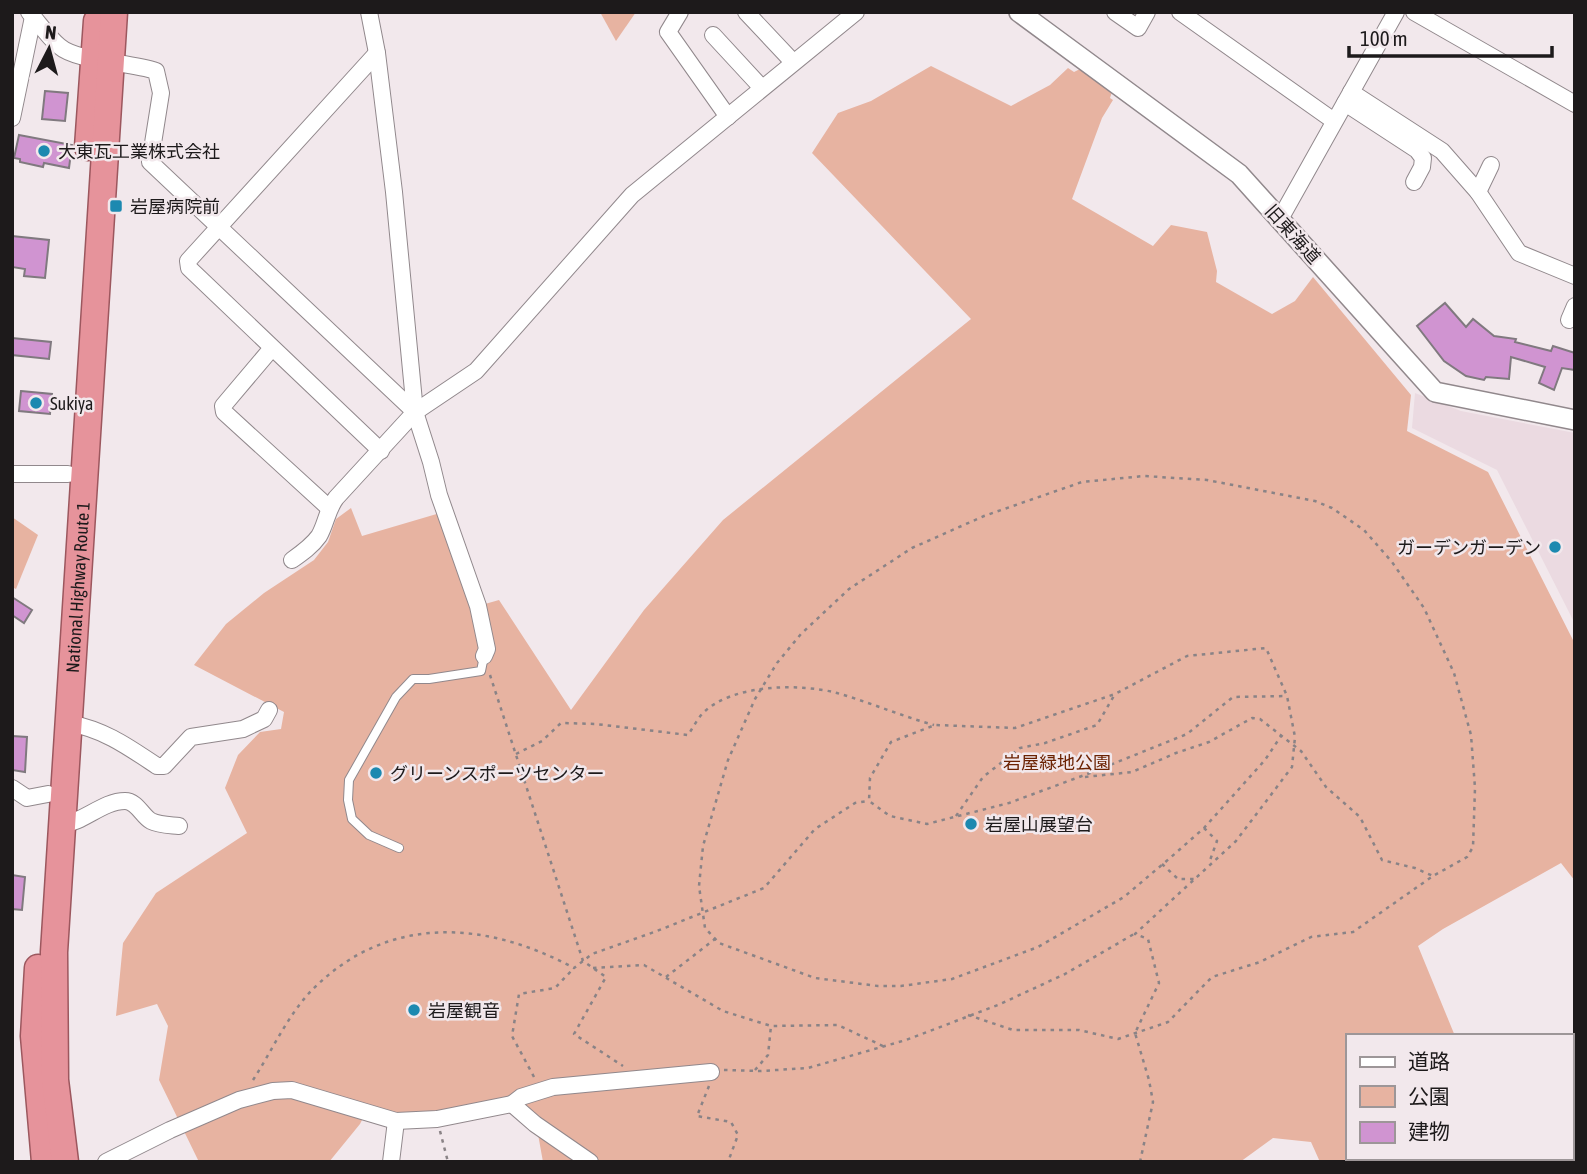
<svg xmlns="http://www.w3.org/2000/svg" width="1587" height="1174" viewBox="0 0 1587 1174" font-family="'Asap Condensed','Noto Sans JP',sans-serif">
  <rect width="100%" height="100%" fill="#f2e8ec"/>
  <path fill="#ebdae1" d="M 1415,393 L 1461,411 L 1575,433 L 1575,624 L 1497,470 L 1412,428 Z"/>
  <g fill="#e7b3a1">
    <path d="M 600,12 L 636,12 L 616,41 Z"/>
    <path d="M 931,66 L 1011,106 L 1050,85 L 1068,68 L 1074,72 L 1080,69 L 1112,92 L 1110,98 L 1113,100 L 1102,118 L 1072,199 L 1153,246 L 1171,225 L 1207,232 L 1217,271 L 1216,282 L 1272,314 L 1295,301 L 1313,277 L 1411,395 L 1407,431 L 1488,472 L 1575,644 L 1575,881 L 1561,863 L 1443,929 L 1418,946 L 1455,1036 L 1347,1036 L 1347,1158 L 1442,1158 L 1441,1162 L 1320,1162 L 1311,1142 L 1273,1138 L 1240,1162 L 543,1162 L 536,1123 L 511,1104 L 423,1117 L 364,1116 L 360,1124 L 329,1162 L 199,1162 L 159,1080 L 168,1026 L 157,1004 L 116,1016 L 123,943 L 156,893 L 247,833 L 225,788 L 238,755 L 260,732 L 281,729 L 284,712 L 194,665 L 226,624 L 264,593 L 314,560 L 328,542 L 336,519 L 351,508 L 362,536 L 440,513 L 478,606 L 499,600 L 571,710 L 644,610 L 723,520 L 971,319 L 812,153 L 838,113 L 871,101 Z"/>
    <path d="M 12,517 L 38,535 L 16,589 L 12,587 Z"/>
  </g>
  <g fill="#d094d1" stroke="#80797f" stroke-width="2">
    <path d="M 45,91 L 68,93 L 65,121 L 42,119 Z"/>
    <path d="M 19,135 L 72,145 L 69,168 L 44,163 L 43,167 L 20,162 L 20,159 L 14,158 Z"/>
    <path d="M 12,236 L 49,240 L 45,278 L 24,276 L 25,269 L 12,267 Z"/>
    <path d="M 1445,303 L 1466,327 L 1473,319 L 1494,336 L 1516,339 L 1515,342 L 1551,351 L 1553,346 L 1575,353 L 1575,370 L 1562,368 L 1554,390 L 1539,383 L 1545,367 L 1511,357 L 1509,379 L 1486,377 L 1484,380 L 1466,376 L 1444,361 L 1417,326 Z"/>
    <path d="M 12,338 L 51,342 L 49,359 L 12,355 Z"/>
    <path d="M 21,391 L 52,394 L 50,414 L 19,411 Z"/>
    <path d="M 12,597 L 32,610 L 24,623 L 12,615 Z"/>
    <path d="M 12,736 L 27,737 L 25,772 L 12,770 Z"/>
    <path d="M 12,875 L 25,877 L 22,910 L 12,909 Z"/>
  </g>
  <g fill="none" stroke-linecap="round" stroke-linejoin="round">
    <g stroke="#91888c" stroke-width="10">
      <path id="service" d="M 399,848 L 369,835 L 352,819 L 348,800 L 349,780 L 396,697 L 413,679 L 429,679 L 481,671 L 484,656"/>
    </g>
    <g stroke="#91888c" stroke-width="18">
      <g id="minor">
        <path d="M 29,12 C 39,23 48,37 59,46 C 77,62 130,62 156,71 L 161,93 L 150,162 L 415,412"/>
        <path d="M 369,12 L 377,53 L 394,192 L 415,412 L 431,462 L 439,495 L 478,606 L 487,649 L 484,656"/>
        <path d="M 680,12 L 668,32 L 728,117"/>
        <path d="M 746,12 L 793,62"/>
        <path d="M 1115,12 L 1138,28 L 1147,12"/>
        <path d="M 1180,12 L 1334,121"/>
        <path d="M 1414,12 L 1575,104"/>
        <path d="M 713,35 L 762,88"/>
        <path d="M 377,53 L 188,261 L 189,268 L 381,451"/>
        <path d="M 1351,92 L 1442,151 L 1478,192 L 1519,253 L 1575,276"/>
        <path d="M 1345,103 L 1417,150 L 1423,158 L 1422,167 L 1414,182"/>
        <path d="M 12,118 L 33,17"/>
        <path d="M 1478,192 L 1491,165"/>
        <path d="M 1280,219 L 1396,12"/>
        <path d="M 1569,320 L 1575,306"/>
        <path d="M 272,348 L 223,406 L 224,412 L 329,508"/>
        <path d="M 12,474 L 68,474"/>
        <path d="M 292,560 C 302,553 312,546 319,536 C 326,524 327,510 336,498 L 415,412 L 476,371 L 632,195 L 856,12"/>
        <path d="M 69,723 C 105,730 127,746 157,766 L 164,766 L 191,737 L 243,729 L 264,719 L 269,710"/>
        <path d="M 12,788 L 27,798 L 48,794"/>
        <path d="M 62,825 C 84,822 103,801 125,801 C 137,801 142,816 151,821 C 159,825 170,825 179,826"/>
        <path d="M 1571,1089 L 1575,1088"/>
        <path d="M 106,1162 L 170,1130 L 239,1100 L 273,1091 L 292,1090 L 396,1121 L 437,1119 L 512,1104"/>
        <path d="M 391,1162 L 396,1121"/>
        <path d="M 590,1162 L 535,1124 L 512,1104 L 521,1097 L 553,1087 L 711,1072"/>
        <path d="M 1383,1162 L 1391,1158"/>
      </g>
    </g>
    <g stroke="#91888c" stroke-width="22">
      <path id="tertiary" d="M 1019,12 L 1239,174 L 1435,392 L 1575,420"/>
    </g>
    <g stroke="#9c575e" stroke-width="29">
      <g id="trunk">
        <path d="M 88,147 L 97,21"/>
        <path d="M 38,968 L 34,1036 L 45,1162"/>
        <path id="s1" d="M 65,1162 L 55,1080 L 54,952 L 114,12"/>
      </g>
    </g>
    <g stroke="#8a8386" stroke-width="2.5" stroke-dasharray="3.5 5" stroke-linecap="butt">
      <path d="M 490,675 L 583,961 L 606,977 L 574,1034 L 623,1066"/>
      <path d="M 516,754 L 542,741 L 561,723 L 596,724 L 688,735 C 693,728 697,719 703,713 C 732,684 799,683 837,693 C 869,702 901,716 934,725"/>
      <path d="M 1085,777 L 1132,772 L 1176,753 L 1209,742 L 1252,718 L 1260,719 L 1301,751 L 1326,787 L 1360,817 L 1382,860 L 1415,868 L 1433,876"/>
      <path d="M 956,816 L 983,777 L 1020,748 L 1045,743 L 1097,725 L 1115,694"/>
      <path d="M 1204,828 L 1217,841 L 1209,863"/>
      <path d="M 1162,864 L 1178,879 L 1194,879"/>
      <path d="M 593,968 L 644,965 L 723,1011 L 771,1026 L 838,1025 L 885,1047"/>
      <path d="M 666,977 L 715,939"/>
      <path d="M 968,1015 L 1013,1030 L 1079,1030 L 1118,1039 L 1168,1022 L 1212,977 L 1260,962 L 1311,937 L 1353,932 L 1433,876 L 1467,857 L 1473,847 L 1475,788 L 1471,735 L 1454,673 L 1424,608 L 1392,562 L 1364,530 L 1332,508 L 1315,501 L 1207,480 L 1144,476 L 1082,482 L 984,516 L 912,548 L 849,589 L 801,634 L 777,663 L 755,699 L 728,760 L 703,846 L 699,886 L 705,928 L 719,943 L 815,978 L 878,986 L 901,986 L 952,979 L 1038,947 L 1124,897 L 1170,858 L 1204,828 L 1265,760 L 1281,736"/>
      <path d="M 724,1070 L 761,1071 L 808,1068 L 906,1040 L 998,1005 L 1065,974 L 1134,934"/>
      <path d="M 755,1070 L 768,1055 L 771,1026"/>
      <path d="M 534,1077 L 512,1036 L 519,994 L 555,988 L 574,968"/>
      <path d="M 253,1080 C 272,1051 287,1016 312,990 C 387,914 485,920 574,968 L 592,954 L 657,931 L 764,888 L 815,829 L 855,803 L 868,801"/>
      <path d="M 709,1086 L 697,1116 L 731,1122 L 738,1135 L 728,1162"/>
      <path d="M 440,1131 L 448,1162"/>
      <path d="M 1140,1162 L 1153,1102 L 1149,1080 L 1135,1033 L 1159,983 L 1148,939 L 1135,934 L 1236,841 L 1292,767 L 1295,737 L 1287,696 L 1266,648 L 1187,656 L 1115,694 L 1015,728 L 935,725 L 891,742 L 870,778 L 869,801 L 890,816 L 927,824 L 1009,803 L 1090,773 L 1187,734 L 1233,697 L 1287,696"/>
    </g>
    <use href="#service" stroke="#fff" stroke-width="8"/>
    <use href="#minor" stroke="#fff" stroke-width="16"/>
    <use href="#tertiary" stroke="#fff" stroke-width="19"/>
    <use href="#trunk" stroke="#e6939b" stroke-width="26"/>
  </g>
  <g fill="#1c89b0" stroke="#f2e8ec" stroke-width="2.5">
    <circle cx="44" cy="151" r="7"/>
    <rect x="109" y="199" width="14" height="14" rx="3.5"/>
    <circle cx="36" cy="403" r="7"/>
    <circle cx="1555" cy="547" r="7"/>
    <circle cx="376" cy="773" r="7"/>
    <circle cx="971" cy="824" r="7"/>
    <circle cx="414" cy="1010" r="7"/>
  </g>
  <g text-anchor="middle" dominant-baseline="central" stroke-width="5" stroke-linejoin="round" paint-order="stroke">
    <g font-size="18" fill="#1d1a1b" stroke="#f2e8ec" text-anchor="start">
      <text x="58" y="151">大東瓦工業株式会社</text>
      <text x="130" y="206">岩屋病院前</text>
      <text x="50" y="403">Sukiya</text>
      <text x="1541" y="547" text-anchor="end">ガーデンガーデン</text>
      <text x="390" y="773">グリーンスポーツセンター</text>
      <text x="985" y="824">岩屋山展望台</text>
      <text x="428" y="1010">岩屋観音</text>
    </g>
    <g font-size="18" fill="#1d1a1b" stroke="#f2e8ec">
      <text transform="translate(1293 234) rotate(48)">旧東海道</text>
      <text stroke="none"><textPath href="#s1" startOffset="576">National Highway Route 1</textPath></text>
    </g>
    <g font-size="18" fill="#6b2203" stroke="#f2e8ec">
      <text x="1057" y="762">岩屋緑地公園</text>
    </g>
  </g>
  <rect width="1587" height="1174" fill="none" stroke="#1d1a1b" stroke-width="28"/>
  <rect x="1346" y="1034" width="228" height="126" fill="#f2e8ec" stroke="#9d9698" stroke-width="2"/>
  <rect x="1360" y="1057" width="35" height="10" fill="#ffffff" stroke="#9d9698" stroke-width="2"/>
  <text x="1408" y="1069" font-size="21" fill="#1d1a1b">道路</text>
  <rect x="1360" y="1086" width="35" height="21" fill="#e7b3a1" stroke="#9d9698" stroke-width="2"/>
  <text x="1408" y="1104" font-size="21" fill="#1d1a1b">公園</text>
  <rect x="1360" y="1122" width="35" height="21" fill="#d094d1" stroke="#9d9698" stroke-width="2"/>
  <text x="1408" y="1139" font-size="21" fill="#1d1a1b">建物</text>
  <g transform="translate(49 49) rotate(6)" stroke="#f2e8ec" stroke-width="5" paint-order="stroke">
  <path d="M0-5L12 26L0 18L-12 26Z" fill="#1d1a1b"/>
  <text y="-10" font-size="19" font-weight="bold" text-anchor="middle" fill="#1d1a1b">N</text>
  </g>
  <path d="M1349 46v10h203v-10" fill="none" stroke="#1d1a1b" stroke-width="3.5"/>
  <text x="1360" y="46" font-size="21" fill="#1d1a1b" stroke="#f2e8ec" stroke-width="5" paint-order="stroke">100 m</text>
</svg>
